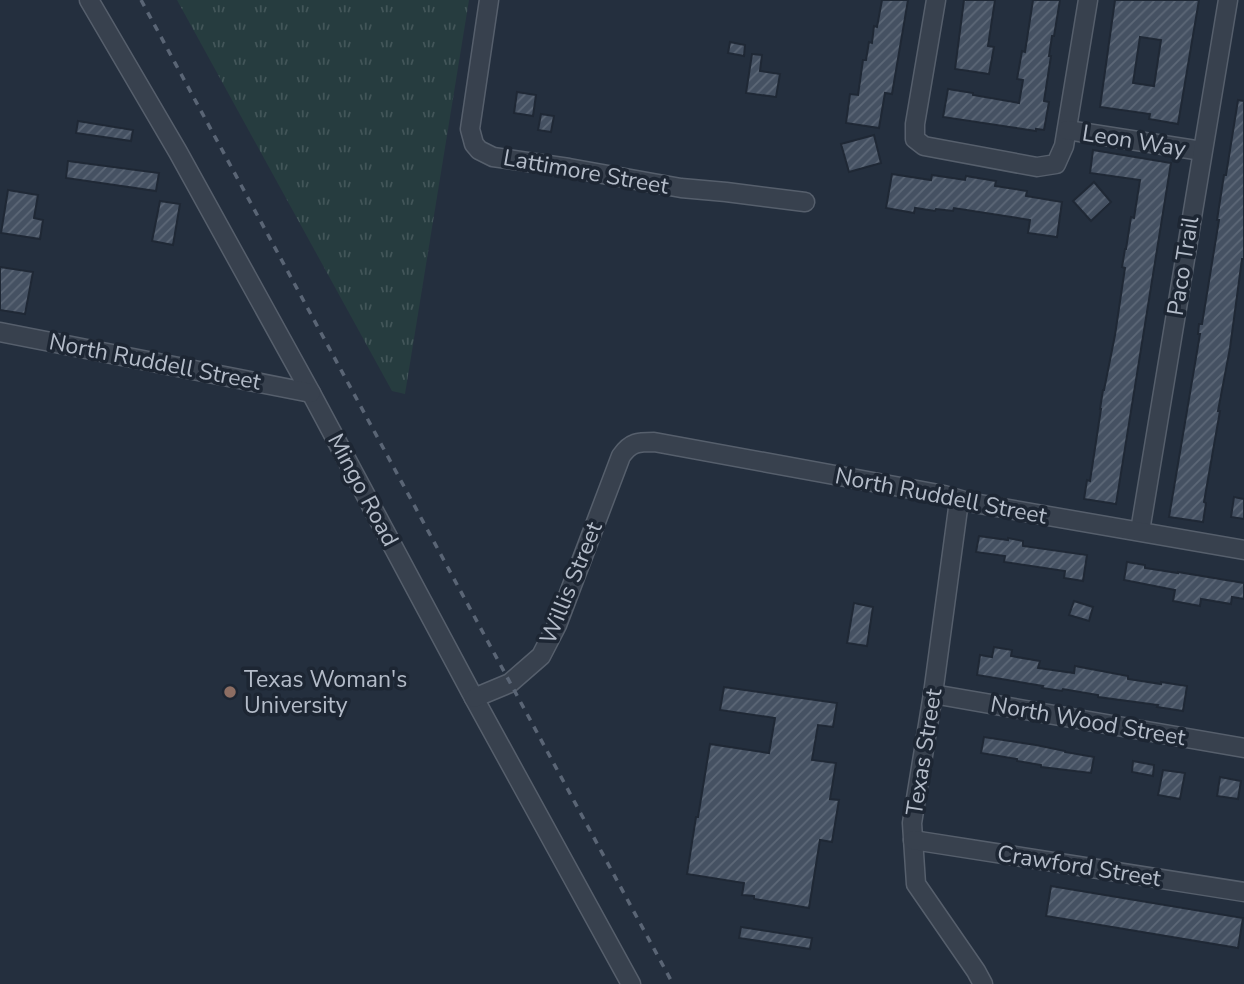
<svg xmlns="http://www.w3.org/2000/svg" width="1244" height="984" viewBox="0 0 1244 984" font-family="'Nunito Sans',sans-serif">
  <defs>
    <pattern id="grass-tufts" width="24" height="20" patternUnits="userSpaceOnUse" patternTransform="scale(1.75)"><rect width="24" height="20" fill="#263c3f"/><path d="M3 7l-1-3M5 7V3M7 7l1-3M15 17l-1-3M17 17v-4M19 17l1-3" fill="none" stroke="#435659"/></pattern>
    <pattern id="building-hatch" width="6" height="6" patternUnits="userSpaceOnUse" patternTransform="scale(1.75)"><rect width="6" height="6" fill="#455162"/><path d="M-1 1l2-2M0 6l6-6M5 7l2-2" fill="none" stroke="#5d6877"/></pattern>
  </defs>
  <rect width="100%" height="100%" fill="#242f3e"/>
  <path fill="url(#grass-tufts)" d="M 177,0 L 469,0 L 405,394 L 392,391 Z"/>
  <g fill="url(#building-hatch)" stroke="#1f2835" stroke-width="2" fill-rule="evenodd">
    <path d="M 882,0 L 908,0 L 892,94 L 885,93 L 879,128 L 846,123 L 850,94 L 858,95 L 863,60 L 866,60 L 869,42 L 872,43 L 874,26 L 877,27 Z"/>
    <path d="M 964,0 L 995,0 L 988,46 L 994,47 L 989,74 L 955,69 Z"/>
    <path d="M 1033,0 L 1060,0 L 1054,36 L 1052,36 L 1049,56 L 1051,56 L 1044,101 L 1049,102 L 1044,130 L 1036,129 L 1036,131 L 943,117 L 948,89 L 973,93 L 973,95 L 1019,103 L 1023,80 L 1017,79 L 1022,51 L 1025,52 Z"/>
    <path d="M 1115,0 L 1199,0 L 1178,124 L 1149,119 L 1150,114 L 1100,107 ZM 1140,37 L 1161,40 L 1154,86 L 1133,83 Z"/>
    <path d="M 730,42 L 745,45 L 744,56 L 728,53 Z"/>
    <path d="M 752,54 L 762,55 L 760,71 L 780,74 L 776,97 L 746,93 Z"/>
    <path d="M 517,92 L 536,95 L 533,116 L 514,113 Z"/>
    <path d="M 1238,100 L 1244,101 L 1244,259 L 1242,259 L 1230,348 L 1218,411 L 1220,411 L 1204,502 L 1206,503 L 1203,522 L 1169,517 L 1200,334 L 1198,334 L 1199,324 L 1202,324 L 1219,220 L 1217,220 L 1224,175 L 1226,175 Z"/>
    <path d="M 541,114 L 554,116 L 551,132 L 538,130 Z"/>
    <path d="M 78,121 L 133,130 L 131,141 L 76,133 Z"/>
    <path d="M 874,135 L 881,163 L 849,172 L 841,144 Z"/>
    <path d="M 1093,150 L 1171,163 L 1116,504 L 1084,499 L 1087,480 L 1090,481 L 1101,409 L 1100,409 L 1103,390 L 1104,390 L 1115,335 L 1125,268 L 1122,267 L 1125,249 L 1126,249 L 1131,217 L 1134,218 L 1140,180 L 1090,173 Z"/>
    <path d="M 68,161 L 159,173 L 156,191 L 66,178 Z"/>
    <path d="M 892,174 L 931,180 L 932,175 L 965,180 L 966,176 L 996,181 L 995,186 L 1027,191 L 1026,196 L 1062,202 L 1057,237 L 1028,233 L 1030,220 L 954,208 L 953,211 L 936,209 L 935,211 L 915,208 L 914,213 L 886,208 Z"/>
    <path d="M 1094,182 L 1111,202 L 1091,221 L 1073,201 Z"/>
    <path d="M 8,190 L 38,195 L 34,218 L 43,220 L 40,239 L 1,233 Z"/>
    <path d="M 160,201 L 180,204 L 173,245 L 152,241 Z"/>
    <path d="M 0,267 L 33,272 L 25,314 L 0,310 Z"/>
    <path d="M 1234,497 L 1244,499 L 1244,519 L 1231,517 Z"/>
    <path d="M 979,536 L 1008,540 L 1008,538 L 1023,541 L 1023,546 L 1087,555 L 1083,581 L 1064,578 L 1065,571 L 1004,562 L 1005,556 L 976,552 Z"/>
    <path d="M 1127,562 L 1145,565 L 1145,568 L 1178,573 L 1178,572 L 1244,583 L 1244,599 L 1232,597 L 1231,604 L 1201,599 L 1200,606 L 1173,601 L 1175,590 L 1124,580 Z"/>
    <path d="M 1074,601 L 1093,607 L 1089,621 L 1069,615 Z"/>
    <path d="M 854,603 L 873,607 L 867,646 L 847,643 Z"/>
    <path d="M 994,647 L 1012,650 L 1011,656 L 1040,661 L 1038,668 L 1074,673 L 1075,666 L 1128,676 L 1128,679 L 1161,684 L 1161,682 L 1187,686 L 1183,711 L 1157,707 L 1158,705 L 1098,697 L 1098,695 L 1063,689 L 1062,691 L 1042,688 L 1043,686 L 977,675 L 980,655 L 992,657 Z"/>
    <path d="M 724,687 L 837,703 L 833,727 L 818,725 L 812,760 L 836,763 L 830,799 L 839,800 L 832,842 L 820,840 L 809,908 L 754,899 L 754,896 L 742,895 L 744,883 L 687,874 L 696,817 L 698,817 L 710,744 L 769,753 L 775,718 L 720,710 Z"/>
    <path d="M 984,737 L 1036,745 L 1065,751 L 1065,752 L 1094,757 L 1091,773 L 1041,767 L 1041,765 L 1017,761 L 1017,759 L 981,753 Z"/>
    <path d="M 1133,761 L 1154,765 L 1153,776 L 1132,772 Z"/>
    <path d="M 1163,770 L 1185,773 L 1180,799 L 1158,795 Z"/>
    <path d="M 1220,777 L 1241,781 L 1238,799 L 1217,796 Z"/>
    <path d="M 1051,886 L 1243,918 L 1238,948 L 1046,916 Z"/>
    <path d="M 741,927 L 812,938 L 810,949 L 739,938 Z"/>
  </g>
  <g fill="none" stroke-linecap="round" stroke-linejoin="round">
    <g stroke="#565f6c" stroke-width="21">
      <g id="minor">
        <path d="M 89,0 L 178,152 L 311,393 L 474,698 L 631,984"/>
        <path d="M 489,0 L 470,129 L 474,144 L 479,150 L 493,157 L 569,168 L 681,188 L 726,192 L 805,202"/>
        <path d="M 936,0 L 915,124 L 915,139 L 924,146 L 1037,167 L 1056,164 L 1064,146 L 1088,0"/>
        <path d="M 1067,130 L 1202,151"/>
        <path d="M 0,332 L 311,393"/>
        <path d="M 959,501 L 933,694 L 912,823 L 916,884 L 976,971 L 983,984"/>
        <path d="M 1140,531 L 1228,0"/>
        <path d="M 933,694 L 1244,748"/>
        <path d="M 474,698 L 510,683 L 541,656 L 557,625 L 621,456 C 631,442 638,442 654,442 L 944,495 L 968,502 L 1244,550"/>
        <path d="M 913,840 L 1244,892"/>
      </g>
    </g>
    <use href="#minor" stroke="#38414e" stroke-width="18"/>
    <path stroke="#5a6575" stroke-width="3.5" stroke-dasharray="7 7" stroke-linecap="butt" d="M 141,0 L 673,984"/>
  </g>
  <circle fill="#8d6e63" stroke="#1d2633" stroke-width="2.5" cx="230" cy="692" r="7"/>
  <g text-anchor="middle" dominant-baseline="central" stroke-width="7" stroke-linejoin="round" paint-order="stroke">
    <g font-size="23" fill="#b4bcc9" stroke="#1d2633">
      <text transform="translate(1134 141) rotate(9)">Leon Way</text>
      <text transform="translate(586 172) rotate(10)">Lattimore Street</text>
      <text transform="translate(1183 266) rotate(-81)">Paco Trail</text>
      <text transform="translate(155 362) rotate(11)">North Ruddell Street</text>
      <text transform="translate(363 490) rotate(62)">Mingo Road</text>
      <text transform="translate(941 496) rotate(11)">North Ruddell Street</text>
      <text transform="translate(571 583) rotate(-68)">Willis Street</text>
      <text transform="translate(1088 721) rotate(10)">North Wood Street</text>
      <text transform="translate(924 752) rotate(-81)">Texas Street</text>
      <text transform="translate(1079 866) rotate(9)">Crawford Street</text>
    </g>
    <g font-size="23" fill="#b4bcc9" stroke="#1d2633" text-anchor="start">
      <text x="244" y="679">Texas Woman's<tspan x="244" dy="26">University</tspan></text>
    </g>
  </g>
</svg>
